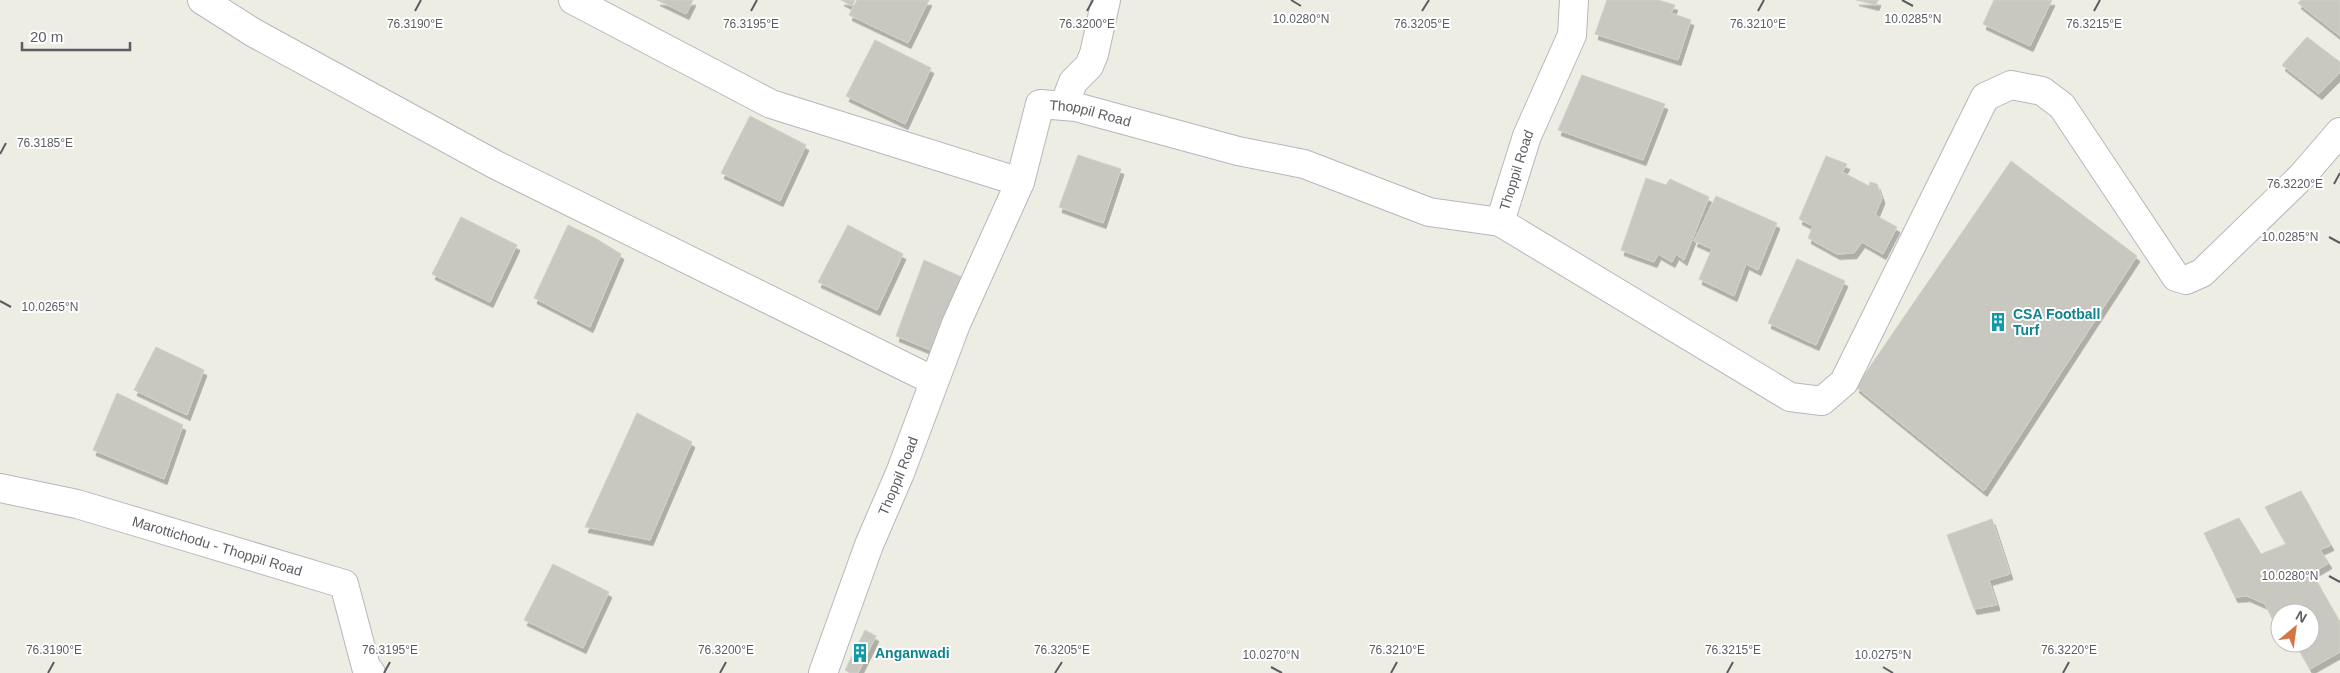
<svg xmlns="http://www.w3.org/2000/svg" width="2340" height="673" viewBox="0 0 2340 673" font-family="Arial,sans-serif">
  <defs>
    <filter id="shadow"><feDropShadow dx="3" dy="5.5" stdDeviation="0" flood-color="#0004"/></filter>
  </defs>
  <rect width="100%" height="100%" fill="#edede4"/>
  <g fill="#c8c8c1" stroke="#d1d0c3" filter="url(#shadow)">
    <path d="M 657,0 L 693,0 L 686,14 Z"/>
    <path d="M 841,0 L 855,0 L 852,6 Z"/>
    <path d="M 857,0 L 929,0 L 908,43 L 849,15 Z"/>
    <path d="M 1607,0 L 1658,0 L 1675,5 L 1671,13 L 1691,20 L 1678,60 L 1595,34 Z"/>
    <path d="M 1856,0 L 1878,0 L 1876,5 Z"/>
    <path d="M 1994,0 L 2052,0 L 2030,46 L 1983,24 Z"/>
    <path d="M 2301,0 L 2340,0 L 2340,36 L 2298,3 Z"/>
    <path d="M 2307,37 L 2340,62 L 2340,73 L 2319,94 L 2282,65 Z"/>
    <path d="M 875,40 L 931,68 L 905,124 L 846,96 Z"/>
    <path d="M 1582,75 L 1665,104 L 1643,160 L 1558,130 Z"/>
    <path d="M 750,116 L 806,145 L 780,201 L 721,173 Z"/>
    <path d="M 1078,155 L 1121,169 L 1103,223 L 1059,207 Z"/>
    <path d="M 1826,156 L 1847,164 L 1842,172 L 1869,186 L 1870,182 L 1877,184 L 1882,198 L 1875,215 L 1897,227 L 1883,254 L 1862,242 L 1854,253 L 1837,254 L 1808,238 L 1813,226 L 1799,219 Z"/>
    <path d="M 2011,161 L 2137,256 L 1984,491 L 1856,387 Z"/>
    <path d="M 1646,178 L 1666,185 L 1670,179 L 1709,197 L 1684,260 L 1676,254 L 1672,262 L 1658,254 L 1654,262 L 1621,250 Z"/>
    <path d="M 1716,196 L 1777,223 L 1758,270 L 1746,264 L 1734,296 L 1699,279 L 1712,249 L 1694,241 Z"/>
    <path d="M 461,217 L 517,245 L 490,302 L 432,274 Z"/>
    <path d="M 568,225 L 595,238 L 621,254 L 590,327 L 534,298 Z"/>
    <path d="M 848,225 L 903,254 L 877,310 L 818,282 Z"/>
    <path d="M 1797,259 L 1845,281 L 1816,345 L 1768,323 Z"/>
    <path d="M 924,260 L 966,279 L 938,353 L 896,336 Z"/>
    <path d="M 156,347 L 204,370 L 187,415 L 134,390 Z"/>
    <path d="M 117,393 L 183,425 L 164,479 L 93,450 Z"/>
    <path d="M 637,413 L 692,442 L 650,540 L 585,527 Z"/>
    <path d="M 2301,491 L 2331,545 L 2320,550 L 2329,563 L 2312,573 L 2340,622 L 2340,652 L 2310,669 L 2295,643 L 2310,643 L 2310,613 L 2280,613 L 2280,635 L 2265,604 L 2247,596 L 2235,597 L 2204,533 L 2239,518 L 2261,554 L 2286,544 L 2265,507 Z"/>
    <path d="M 1992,519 L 2010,574 L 1989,580 L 1997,605 L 1974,609 L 1947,535 Z"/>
    <path d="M 553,564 L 609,592 L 583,648 L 524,620 Z"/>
    <path d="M 865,630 L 876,636 L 858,673 L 850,673 L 845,670 Z"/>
  </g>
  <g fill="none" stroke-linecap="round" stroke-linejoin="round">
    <g stroke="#b6b7bd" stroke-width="30">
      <g id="street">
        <path d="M 202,0 L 254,33 L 496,165 L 934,381"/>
        <path d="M 573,0 L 771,104 L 1020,182"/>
        <path d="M 1064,106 L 1073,82 L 1089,66 L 1094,54 L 1106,0"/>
        <path d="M 1500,222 L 1790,397 L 1822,401 L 1844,382 L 1985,97 L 2011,85 L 2042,91 L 2062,106 L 2176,277 L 2186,280 L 2202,273 L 2302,176 L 2340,132"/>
        <path id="s1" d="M 0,488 L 77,504 L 344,584 L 366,667 L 371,673"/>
        <path id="s2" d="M 823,673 L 869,545 L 900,473 L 956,324 L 1020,182 L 1040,104 L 1076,107 L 1238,151 L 1304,164 L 1429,212 L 1500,222 L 1527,136 L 1572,35 L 1574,0"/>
      </g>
    </g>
    <use href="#street" stroke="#fff" stroke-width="28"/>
  </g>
  <path fill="none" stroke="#5c5d63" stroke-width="2" d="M 1291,0 L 1301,6M 1902,0 L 1913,6M 415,11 L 421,0M 751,11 L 757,0M 1087,11 L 1093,0M 1422,11 L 1429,0M 1758,11 L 1764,0M 2094,11 L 2100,0M 0,154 L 6,143M 2334,184 L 2340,173M 2329,237 L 2340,243M 0,301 L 11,307M 2329,576 L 2340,582M 1271,667 L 1282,673M 1883,667 L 1893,673M 48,673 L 54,662M 384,673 L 390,662M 720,673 L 726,662M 1055,673 L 1062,662M 1391,673 L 1397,662M 1727,673 L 1733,662M 2063,673 L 2069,662"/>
  <defs>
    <g id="building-bare" transform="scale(1.5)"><path d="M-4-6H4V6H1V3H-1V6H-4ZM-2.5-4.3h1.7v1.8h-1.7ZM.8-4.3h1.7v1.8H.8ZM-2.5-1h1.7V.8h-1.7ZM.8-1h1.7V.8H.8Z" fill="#0f9aa8" stroke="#fff" stroke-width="2.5" paint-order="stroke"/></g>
  </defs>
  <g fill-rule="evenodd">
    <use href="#building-bare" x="1998" y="322"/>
    <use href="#building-bare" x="860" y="653"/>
  </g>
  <g text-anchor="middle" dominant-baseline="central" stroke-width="4" stroke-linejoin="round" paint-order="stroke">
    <g font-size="14" fill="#5c5d63" stroke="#fff">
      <text stroke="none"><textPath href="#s2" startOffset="661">Thoppil Road</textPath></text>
      <text stroke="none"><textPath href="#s2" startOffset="1141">Thoppil Road</textPath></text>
      <text stroke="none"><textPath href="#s2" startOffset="211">Thoppil Road</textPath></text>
      <text stroke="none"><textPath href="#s1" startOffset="225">Marottichodu - Thoppil Road</textPath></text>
    </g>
    <g font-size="14" font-weight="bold" fill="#0d838f" stroke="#fff" text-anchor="start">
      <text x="2013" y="314">CSA Football<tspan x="2013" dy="16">Turf</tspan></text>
      <text x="875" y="653">Anganwadi</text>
    </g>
  </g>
  <g font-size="12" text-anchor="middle" fill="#5c5d63" stroke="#fff" stroke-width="4" stroke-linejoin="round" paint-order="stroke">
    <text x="1301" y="23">10.0280°N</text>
    <text x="1913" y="23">10.0285°N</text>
    <text x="415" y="28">76.3190°E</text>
    <text x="751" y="28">76.3195°E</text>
    <text x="1087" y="28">76.3200°E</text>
    <text x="1422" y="28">76.3205°E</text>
    <text x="1758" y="28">76.3210°E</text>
    <text x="2094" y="28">76.3215°E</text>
    <text x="45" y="147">76.3185°E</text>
    <text x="2295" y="188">76.3220°E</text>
    <text x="2290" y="241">10.0285°N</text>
    <text x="50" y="311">10.0265°N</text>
    <text x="2290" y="580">10.0280°N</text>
    <text x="54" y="654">76.3190°E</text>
    <text x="390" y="654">76.3195°E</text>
    <text x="726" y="654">76.3200°E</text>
    <text x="1062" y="654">76.3205°E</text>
    <text x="1397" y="654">76.3210°E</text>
    <text x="1733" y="654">76.3215°E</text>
    <text x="2069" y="654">76.3220°E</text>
    <text x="1271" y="659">10.0270°N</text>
    <text x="1883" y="659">10.0275°N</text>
  </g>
  <g transform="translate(2295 628) rotate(29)"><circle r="24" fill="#ffffff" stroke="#bebec1"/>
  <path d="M0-4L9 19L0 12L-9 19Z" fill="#d57542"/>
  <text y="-8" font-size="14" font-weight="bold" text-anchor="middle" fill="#5c5d63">N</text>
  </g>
  <path d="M22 42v8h108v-8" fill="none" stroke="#5c5d63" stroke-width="2.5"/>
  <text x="30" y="42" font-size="15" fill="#5c5d63" stroke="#ffffff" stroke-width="4" paint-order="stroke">20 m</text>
</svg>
